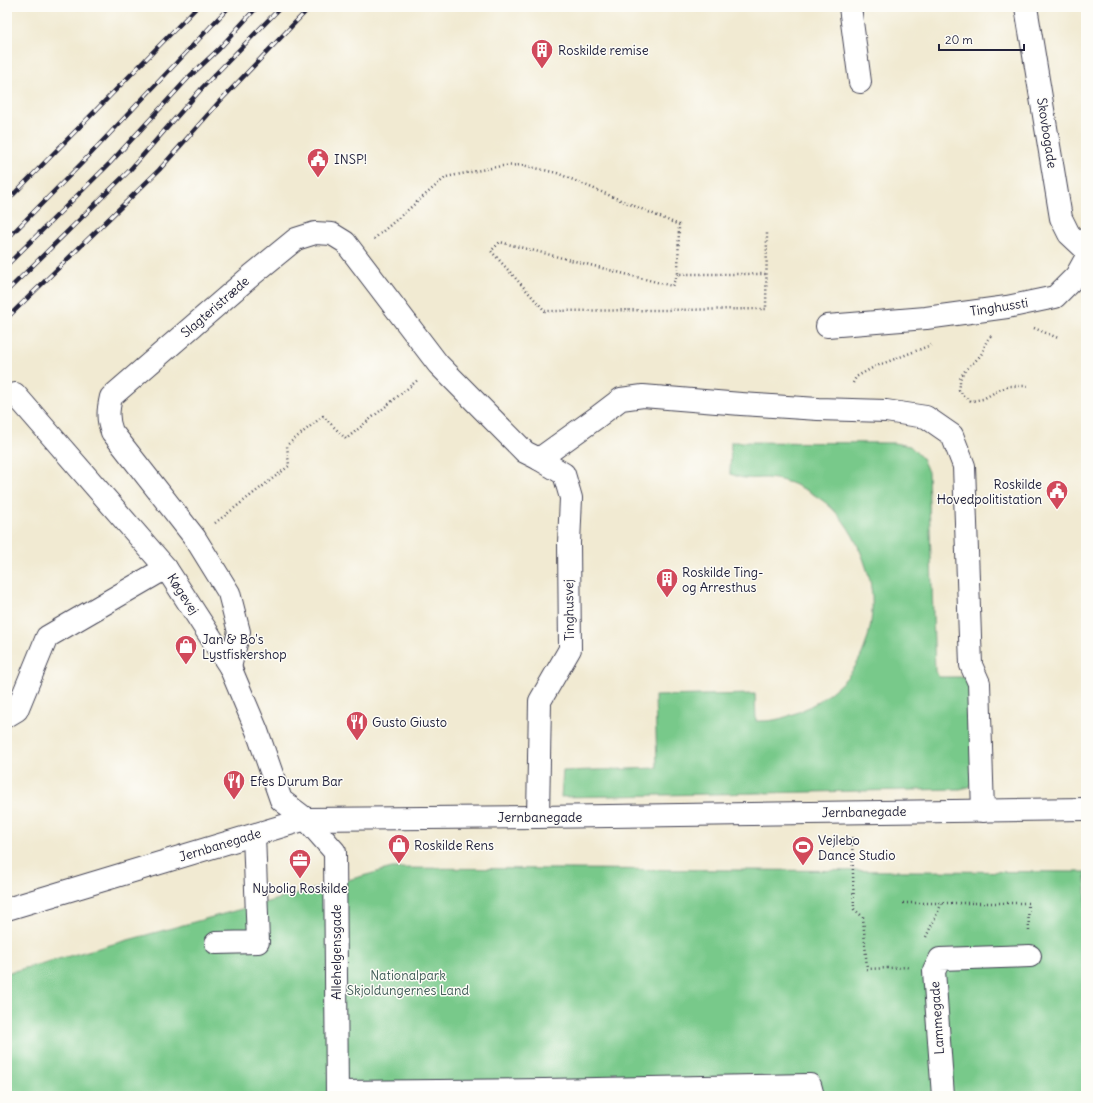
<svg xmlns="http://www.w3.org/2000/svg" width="1093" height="1103" viewBox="0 0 1093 1103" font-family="Delius,sans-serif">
  <rect width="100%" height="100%" fill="#fdfcf7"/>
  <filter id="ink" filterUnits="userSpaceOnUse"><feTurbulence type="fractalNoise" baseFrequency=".025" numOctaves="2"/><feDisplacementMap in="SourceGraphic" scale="8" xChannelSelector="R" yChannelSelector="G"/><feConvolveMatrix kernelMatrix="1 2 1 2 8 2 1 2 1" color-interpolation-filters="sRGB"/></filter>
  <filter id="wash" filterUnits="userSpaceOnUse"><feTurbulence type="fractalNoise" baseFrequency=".012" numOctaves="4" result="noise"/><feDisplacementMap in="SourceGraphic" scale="16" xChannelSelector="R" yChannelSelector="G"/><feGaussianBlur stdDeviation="0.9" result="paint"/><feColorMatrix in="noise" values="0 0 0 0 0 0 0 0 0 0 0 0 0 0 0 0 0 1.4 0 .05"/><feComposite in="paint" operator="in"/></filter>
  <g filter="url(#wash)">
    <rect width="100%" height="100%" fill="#f1ead2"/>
    <g fill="#78c98a" stroke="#4d7662">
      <path d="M 731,442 L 894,443 L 910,446 L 922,458 L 928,472 L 935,671 L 939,677 L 966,677 L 971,682 L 973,782 L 969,787 L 960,789 L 561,797 L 563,771 L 657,768 L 655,696 L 755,694 L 756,721 C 762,721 769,721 774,720 C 791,717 813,706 826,696 C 836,688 845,681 852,671 C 869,648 875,615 871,587 C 870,577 866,567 863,558 C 855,537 844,518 826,503 C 809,490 788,479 766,478 C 759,478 751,479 745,478 C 740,478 735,475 730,474 Z"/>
      <path d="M 392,868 L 1086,872 L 1086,1096 L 7,1096 L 7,973 Z"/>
    </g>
  </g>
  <g filter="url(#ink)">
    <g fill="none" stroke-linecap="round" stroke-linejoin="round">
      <g stroke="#414052" stroke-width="24">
        <g id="minor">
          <path d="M 850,7 L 860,82"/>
          <path d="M 1026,7 L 1061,218 L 1069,234 L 1086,250"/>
          <path d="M 827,326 L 926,318 L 1007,307 L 1055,297 L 1076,276 L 1086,258"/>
          <path d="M 539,459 L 596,418 L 621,399 L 643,396 L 741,404 L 818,409 L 886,411 L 926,417 L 952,435 L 964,466 L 971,665 L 979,683 L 983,811"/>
          <path d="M 230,667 L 239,632 L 229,593 L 195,538 L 112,432 C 107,419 108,410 111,397 L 252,275 L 296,239 L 315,233 L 332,234 L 345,242 L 438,364 L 525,452 L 539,459 L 564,474 L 571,498 L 569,543 L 570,649 L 540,701 L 538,817"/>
          <path d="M 7,716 L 17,710 L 47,637 L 166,568"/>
          <path d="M 7,909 L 306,819 L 335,852 L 337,1096"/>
          <path d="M 216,943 L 258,942 L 254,835"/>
          <path d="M 337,1092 L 544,1090 L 810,1085 L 813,1096"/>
          <path d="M 943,1096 L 934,971 L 940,959 L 1030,956"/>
        </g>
      </g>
      <g stroke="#414052" stroke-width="24">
        <path id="major" d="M 15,394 L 166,568 L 230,667 L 257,731 L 281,800 L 306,819 L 538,817 L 1086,809"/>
      </g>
      <g stroke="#414052" stroke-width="2.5" stroke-dasharray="1 3" stroke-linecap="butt">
        <path d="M 374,239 L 446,177 L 501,166 L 522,165 L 557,173 L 679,225 L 678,274 L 767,274"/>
        <path d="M 678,274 L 672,286 L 500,242 L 491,251 L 545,311 L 766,309 L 767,232"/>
        <path d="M 1034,328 L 1058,338"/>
        <path d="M 991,336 C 984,343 986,345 982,353 C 976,363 963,368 960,380 C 960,383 960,387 959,390 L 964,396 L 971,401 L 983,399 L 999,390 L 1010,386 L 1028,386"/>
        <path d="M 853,383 L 856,377 L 874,367 L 931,345"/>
        <path d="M 215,523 L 289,466 L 287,445 L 323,416 L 346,439 L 419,379"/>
        <path d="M 852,837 L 854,909 L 863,917 L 867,969 L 910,967"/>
        <path d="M 903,903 L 1028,903 L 1029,931"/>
        <path d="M 926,937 L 942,903"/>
      </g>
      <use href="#minor" stroke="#fff" stroke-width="22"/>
      <use href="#major" stroke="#fff" stroke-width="22"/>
      <g stroke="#22223b" stroke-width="4.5">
        <g id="rail">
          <path d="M 7,201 L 197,7"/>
          <path d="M 7,239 L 81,164 L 229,7"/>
          <path d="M 7,265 L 110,163 L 190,76 L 219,49 L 257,7"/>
          <path d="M 7,291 L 129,171 L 203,87 L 281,7"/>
          <path d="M 7,318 L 159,170 L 220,101 L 310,7"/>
        </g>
      </g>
      <use href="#rail" stroke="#fdfcf7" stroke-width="3" stroke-dasharray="9" stroke-linecap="butt"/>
    </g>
  </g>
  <defs>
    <g id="building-pin" transform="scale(1.15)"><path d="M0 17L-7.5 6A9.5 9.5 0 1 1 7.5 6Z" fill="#d1495b" stroke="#fdfcf7"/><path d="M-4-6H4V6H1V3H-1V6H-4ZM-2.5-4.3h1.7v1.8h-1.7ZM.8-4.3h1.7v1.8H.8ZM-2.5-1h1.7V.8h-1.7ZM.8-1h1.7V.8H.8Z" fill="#fff"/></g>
    <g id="civic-pin" transform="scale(1.15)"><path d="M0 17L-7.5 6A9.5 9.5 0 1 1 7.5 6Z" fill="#d1495b" stroke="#fdfcf7"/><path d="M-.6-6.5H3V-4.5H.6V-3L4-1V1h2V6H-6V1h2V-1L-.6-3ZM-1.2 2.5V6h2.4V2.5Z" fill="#fff"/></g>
    <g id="shop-pin" transform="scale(1.15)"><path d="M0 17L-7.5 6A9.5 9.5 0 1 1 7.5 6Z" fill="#d1495b" stroke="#fdfcf7"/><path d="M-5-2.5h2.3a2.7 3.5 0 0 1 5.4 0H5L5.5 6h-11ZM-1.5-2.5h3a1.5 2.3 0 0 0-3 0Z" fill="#fff"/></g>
    <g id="restaurant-pin" transform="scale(1.15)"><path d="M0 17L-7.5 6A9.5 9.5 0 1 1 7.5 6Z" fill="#d1495b" stroke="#fdfcf7"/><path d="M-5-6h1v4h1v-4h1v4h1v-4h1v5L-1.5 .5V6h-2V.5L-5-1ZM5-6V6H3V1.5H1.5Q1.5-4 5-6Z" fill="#fff"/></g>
    <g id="stadium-pin" transform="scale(1.15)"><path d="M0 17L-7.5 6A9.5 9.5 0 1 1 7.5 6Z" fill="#d1495b" stroke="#fdfcf7"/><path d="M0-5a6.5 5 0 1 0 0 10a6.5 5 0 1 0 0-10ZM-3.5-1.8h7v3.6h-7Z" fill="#fff"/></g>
    <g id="office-pin" transform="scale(1.15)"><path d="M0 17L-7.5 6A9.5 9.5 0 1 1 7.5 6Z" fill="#d1495b" stroke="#fdfcf7"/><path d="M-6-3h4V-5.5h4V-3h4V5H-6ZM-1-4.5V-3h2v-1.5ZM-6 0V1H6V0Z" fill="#fff"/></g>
  </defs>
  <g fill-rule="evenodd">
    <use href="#building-pin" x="542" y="50"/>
    <use href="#civic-pin" x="318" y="159"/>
    <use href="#civic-pin" x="1057" y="491"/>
    <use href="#building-pin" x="667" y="579"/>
    <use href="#shop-pin" x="186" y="646"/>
    <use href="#restaurant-pin" x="357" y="722"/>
    <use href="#restaurant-pin" x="234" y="781"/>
    <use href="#shop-pin" x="399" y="845"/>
    <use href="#stadium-pin" x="803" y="847"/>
    <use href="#office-pin" x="300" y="860"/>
  </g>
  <g text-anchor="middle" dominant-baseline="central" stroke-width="3" stroke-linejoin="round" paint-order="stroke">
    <g font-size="13" fill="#22223b" stroke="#fdfcf7" text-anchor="start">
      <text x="558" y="50">Roskilde remise</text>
      <text x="334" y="159">INSP!</text>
      <text x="1042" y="484" text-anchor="end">Roskilde<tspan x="1042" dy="15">Hovedpolitistation</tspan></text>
      <text x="682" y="572">Roskilde Ting-<tspan x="682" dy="15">og Arresthus</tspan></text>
      <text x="202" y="639">Jan &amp; Bo's<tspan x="202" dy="15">Lystfiskershop</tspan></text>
      <text x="372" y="722">Gusto Giusto</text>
      <text x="250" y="781">Efes Durum Bar</text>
      <text x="818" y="840">Vejlebo<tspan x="818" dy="15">Dance Studio</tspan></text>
      <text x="414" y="845">Roskilde Rens</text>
      <text x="300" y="888" text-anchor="middle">Nybolig Roskilde</text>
    </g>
    <g font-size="13" fill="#22223b" stroke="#fdfcf7">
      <text transform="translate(1047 133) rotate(81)">Skovbogade</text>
      <text transform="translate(215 307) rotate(-41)">Slagteristræde</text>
      <text transform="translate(999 307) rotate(-9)">Tinghussti</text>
      <text transform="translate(183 594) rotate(57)">Køgevej</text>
      <text transform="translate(569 610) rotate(-91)">Tinghusvej</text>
      <text transform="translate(864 812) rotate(-1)">Jernbanegade</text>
      <text x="540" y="817">Jernbanegade</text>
      <text transform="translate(220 845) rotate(-17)">Jernbanegade</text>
      <text transform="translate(336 952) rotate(-90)">Allehelgensgade</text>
      <text transform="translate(937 1018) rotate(-94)">Lammegade</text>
    </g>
    <g font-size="13" fill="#405c57" stroke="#fdfcf7">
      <text x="408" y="975">Nationalpark<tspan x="408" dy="15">Skjoldungernes Land</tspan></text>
    </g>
  </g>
  <rect width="1093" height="1103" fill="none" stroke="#fdfcf7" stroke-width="24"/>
  <path d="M939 44v6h85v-6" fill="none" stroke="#22223b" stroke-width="2"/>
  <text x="945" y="44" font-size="12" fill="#22223b" stroke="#fdfcf7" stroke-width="3" paint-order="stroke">20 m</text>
</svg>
